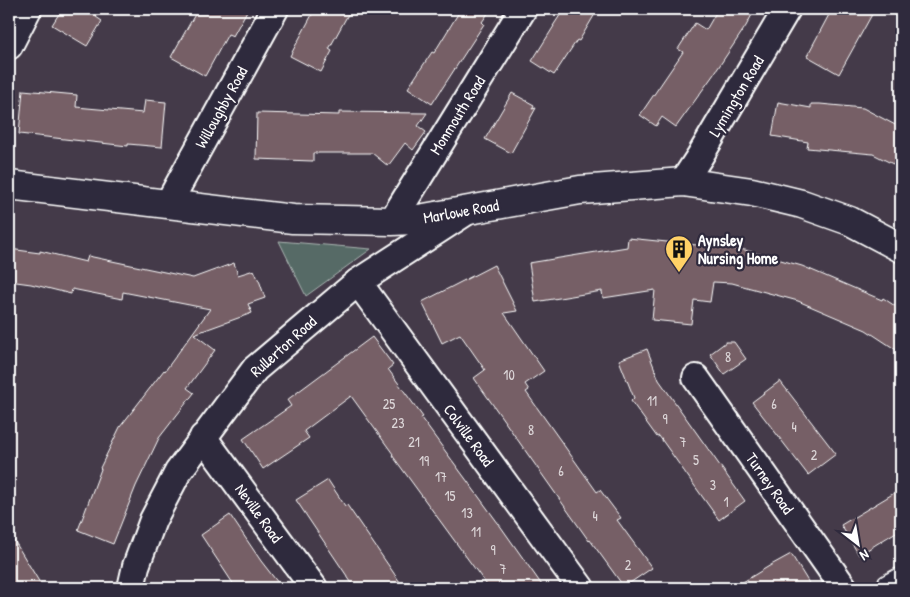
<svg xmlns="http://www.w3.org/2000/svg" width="910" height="597" viewBox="0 0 910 597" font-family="'Patrick Hand',sans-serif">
  <rect width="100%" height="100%" fill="#443a49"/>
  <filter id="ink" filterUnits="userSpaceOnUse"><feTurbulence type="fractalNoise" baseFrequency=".02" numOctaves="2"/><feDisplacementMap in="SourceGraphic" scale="10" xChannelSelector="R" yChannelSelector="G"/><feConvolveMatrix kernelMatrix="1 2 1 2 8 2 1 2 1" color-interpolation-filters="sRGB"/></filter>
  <g filter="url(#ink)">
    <path fill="#566b66" stroke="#aab5b2" d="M 279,241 L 371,249 L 306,296 Z"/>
    <g fill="#765f66" stroke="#fff">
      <path d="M 62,9 L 100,9 L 96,17 L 102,21 L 87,46 L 52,25 Z"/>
      <path d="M 198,9 L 248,9 L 233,36 L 228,34 L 205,76 L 171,57 Z"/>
      <path d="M 315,9 L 351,9 L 329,49 L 332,51 L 321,72 L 290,56 Z"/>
      <path d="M 461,9 L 491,9 L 482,22 L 484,24 L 432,104 L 408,88 L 432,52 L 434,53 Z"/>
      <path d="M 564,9 L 598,9 L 579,41 L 577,40 L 554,75 L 532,61 L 554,26 L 553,26 Z"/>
      <path d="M 718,9 L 755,9 L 746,26 L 714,74 L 676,127 L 662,117 L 656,126 L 640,115 L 683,52 L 678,49 L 695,23 L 706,30 Z"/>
      <path d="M 832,9 L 875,9 L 839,74 L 807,56 Z"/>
      <path d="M 23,90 L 77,95 L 76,107 L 143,113 L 145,100 L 166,102 L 162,147 L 128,144 L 128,146 L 19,134 Z"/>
      <path d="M 512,93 L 534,105 L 532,109 L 536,108 L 511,153 L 485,139 Z"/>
      <path d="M 778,102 L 811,108 L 811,104 L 820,104 L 863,108 L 901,128 L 901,168 L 873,154 L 807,148 L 808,142 L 772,136 Z"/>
      <path d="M 339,112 L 427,113 L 418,126 L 426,132 L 413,150 L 405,143 L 388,166 L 372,153 L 313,153 L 313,161 L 256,159 L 257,113 L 339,115 Z"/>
      <path d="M 628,238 L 745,250 L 802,266 L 882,300 L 883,298 L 901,310 L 901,353 L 866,330 L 798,301 L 732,283 L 713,282 L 710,302 L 694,300 L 691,324 L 652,320 L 655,290 L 603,298 L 602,291 L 535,302 L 529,263 L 627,247 Z"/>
      <path d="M 9,249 L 40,253 L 40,251 L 86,262 L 88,256 L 193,278 L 234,263 L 238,275 L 254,270 L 260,283 L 265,298 L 248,304 L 252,313 L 194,334 L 215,350 L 187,388 L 194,393 L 159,438 L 136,486 L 113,544 L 78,530 L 101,469 L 100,468 L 120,427 L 164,370 L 165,371 L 210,309 L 123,292 L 122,299 L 72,289 L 71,294 L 31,284 L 9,281 Z"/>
      <path d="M 494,265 L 517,311 L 504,313 L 544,371 L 525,384 L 529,390 L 526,392 L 597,492 L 600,490 L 621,518 L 617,520 L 652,568 L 624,587 L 590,540 L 589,541 L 474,378 L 485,370 L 460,334 L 442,343 L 422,302 Z"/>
      <path d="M 372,337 L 393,365 L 388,369 L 423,417 L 421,418 L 501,527 L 544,588 L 489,588 L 392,455 L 393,454 L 351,396 L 304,431 L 309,438 L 263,469 L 243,439 L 291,406 L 287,400 Z"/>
      <path d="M 726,342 L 734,342 L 746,359 L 724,374 L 710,354 Z"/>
      <path d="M 647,349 L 659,380 L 745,501 L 719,520 L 659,436 L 657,437 L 631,401 L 634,398 L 619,360 Z"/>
      <path d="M 780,381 L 836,454 L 808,475 L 752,402 Z"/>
      <path d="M 328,480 L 345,506 L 347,505 L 404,588 L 355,588 L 296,500 Z"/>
      <path d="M 901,489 L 901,529 L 859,555 L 841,525 Z"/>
      <path d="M 230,515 L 261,561 L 282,588 L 236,588 L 201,535 Z"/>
      <path d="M 9,532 L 43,588 L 9,588 Z"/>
      <path d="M 791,554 L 812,588 L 733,588 L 771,565 Z"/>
    </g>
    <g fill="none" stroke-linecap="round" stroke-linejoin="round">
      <g stroke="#fff" stroke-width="30">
        <g id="street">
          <path d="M 9,46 L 28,9"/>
          <path d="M 683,182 L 700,156 L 787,9"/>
          <path d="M 168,204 L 275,9"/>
          <path d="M 392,221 L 523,9"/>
          <path d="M 358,282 L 581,588"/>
          <path d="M 696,378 L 844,588"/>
          <path d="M 203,437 L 314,588"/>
          <path d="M 131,588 L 136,566 L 153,520 L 178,472 L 255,369 L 358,282 L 469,210"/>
        </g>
      </g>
      <g stroke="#fff" stroke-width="31">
        <path id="secondary" d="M 9,185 L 293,219 L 392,221 L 413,220 L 469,210 L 580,190 L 683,182 L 752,192 L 802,204 L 850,221 L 901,248"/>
      </g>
      <g stroke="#fff" stroke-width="31">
        <path id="primary" d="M 890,588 L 901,582"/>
      </g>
      <use href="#street" stroke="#2f2a3d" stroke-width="26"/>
      <use href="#secondary" stroke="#2f2a3d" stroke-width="28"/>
      <use href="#primary" stroke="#2f2a3d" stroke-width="28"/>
    </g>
  </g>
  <defs>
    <g id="building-pin" transform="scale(1.4375)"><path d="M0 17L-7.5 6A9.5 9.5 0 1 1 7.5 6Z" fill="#ffd166" stroke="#2f2a3d"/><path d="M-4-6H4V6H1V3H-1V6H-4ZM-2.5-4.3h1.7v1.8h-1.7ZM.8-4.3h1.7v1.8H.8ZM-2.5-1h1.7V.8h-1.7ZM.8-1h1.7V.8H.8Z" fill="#111"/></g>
  </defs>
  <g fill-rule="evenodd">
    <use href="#building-pin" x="679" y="249"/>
  </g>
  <g text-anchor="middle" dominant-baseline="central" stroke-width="4.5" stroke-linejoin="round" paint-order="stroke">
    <g font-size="14" fill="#ddd7d9">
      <text x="728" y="356">8</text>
      <text x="509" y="374">10</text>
      <text x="652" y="400">11</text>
      <text x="389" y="403">25</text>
      <text x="774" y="403">6</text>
      <text x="665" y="418">9</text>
      <text x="398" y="422">23</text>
      <text x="794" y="426">4</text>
      <text x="531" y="429">8</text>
      <text x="414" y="441">21</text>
      <text x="683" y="441">7</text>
      <text x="814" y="454">2</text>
      <text x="696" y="459">5</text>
      <text x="424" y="460">19</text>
      <text x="561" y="470">6</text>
      <text x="441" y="476">17</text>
      <text x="713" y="484">3</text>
      <text x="450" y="495">15</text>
      <text x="726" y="501">1</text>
      <text x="467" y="512">13</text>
      <text x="595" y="515">4</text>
      <text x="476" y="531">11</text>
      <text x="493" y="549">9</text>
      <text x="628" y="564">2</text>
      <text x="503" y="568">7</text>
    </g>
    <g font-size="16" fill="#fff" stroke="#2f2a3d">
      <text transform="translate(736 96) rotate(-59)">Lymington Road</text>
      <text transform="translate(221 107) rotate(-61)">Willoughby Road</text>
      <text transform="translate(457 115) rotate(-58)">Monmouth Road</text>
      <text transform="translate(461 211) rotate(-10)">Marlowe Road</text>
      <text transform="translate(283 346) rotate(-42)">Rullerton Road</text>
      <text transform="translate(469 435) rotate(54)">Colville Road</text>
      <text transform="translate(770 483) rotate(55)">Turney Road</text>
      <text transform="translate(259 513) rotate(54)">Neville Road</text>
    </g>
    <g font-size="16" font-weight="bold" fill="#fff" stroke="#2f2a3d" text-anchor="start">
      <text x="698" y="240">Aynsley<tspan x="698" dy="18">Nursing Home</tspan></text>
    </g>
  </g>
  <rect width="910" height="597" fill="none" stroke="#2f2a3d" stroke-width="30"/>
  <rect x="15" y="15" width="880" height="567" fill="none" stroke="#fff" stroke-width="2" filter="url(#ink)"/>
  <g transform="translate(858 544) rotate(149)" stroke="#2f2a3d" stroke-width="4" paint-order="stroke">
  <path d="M0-4L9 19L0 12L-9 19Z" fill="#ffffff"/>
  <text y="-8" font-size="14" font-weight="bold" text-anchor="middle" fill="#ffffff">N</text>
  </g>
</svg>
